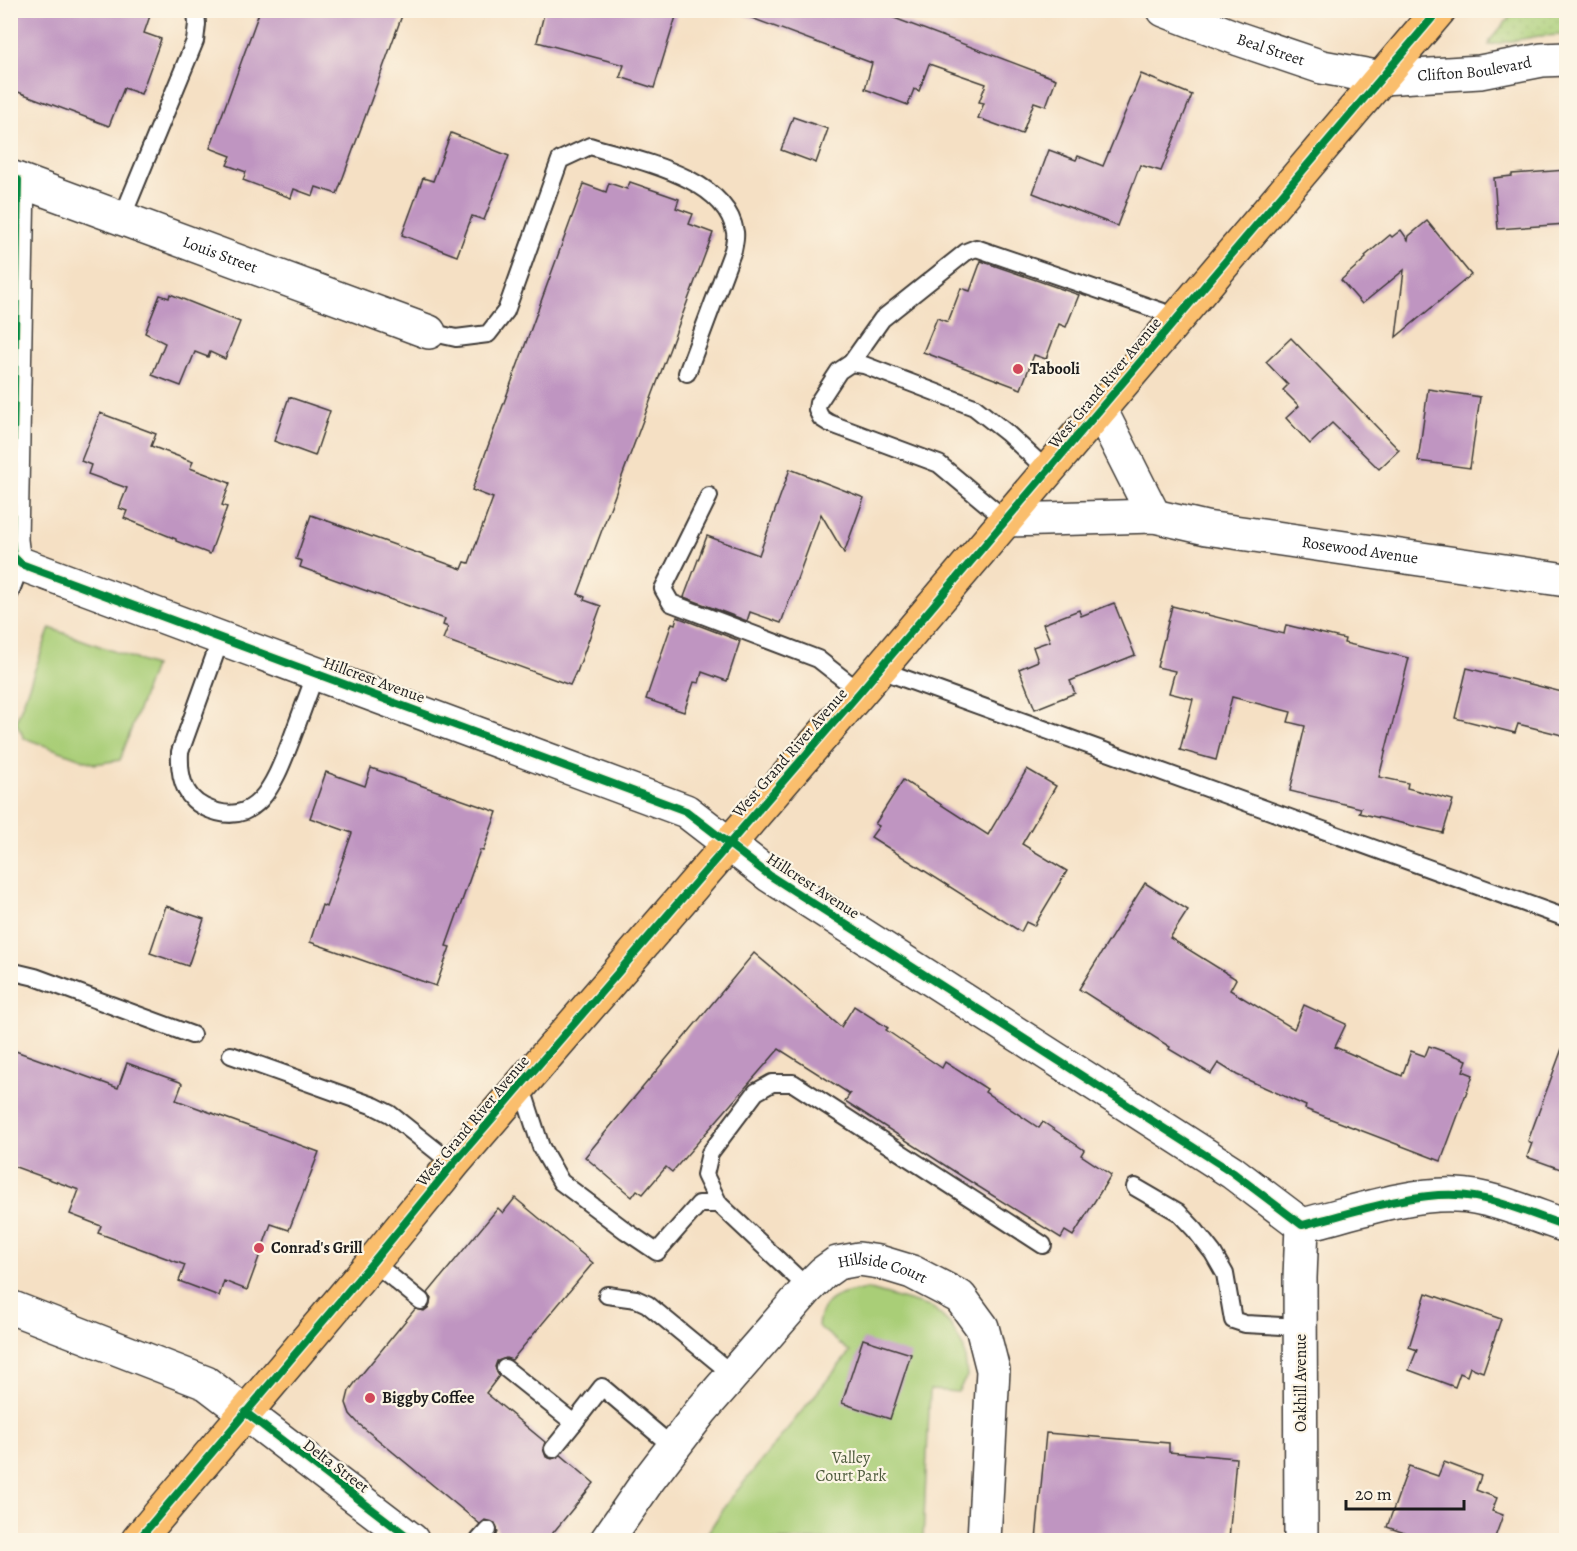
<svg xmlns="http://www.w3.org/2000/svg" width="1577" height="1551" viewBox="0 0 1577 1551" font-family="Alegreya,serif">
  <defs>
    <pattern id="grass-dots" width="8" height="8" patternUnits="userSpaceOnUse" patternTransform="scale(1.5)"><rect width="8" height="8" fill="#a9ce77"/><path d="M2 2h.1M6 6h.1" fill="none" stroke="#91b066" stroke-width="1.8" stroke-linecap="round"/></pattern>
  </defs>
  <rect width="100%" height="100%" fill="#fcf5e5"/>
  <filter id="ink" filterUnits="userSpaceOnUse"><feTurbulence type="fractalNoise" baseFrequency=".0167" numOctaves="2"/><feDisplacementMap in="SourceGraphic" scale="12" xChannelSelector="R" yChannelSelector="G"/><feConvolveMatrix kernelMatrix="1 2 1 2 8 2 1 2 1" color-interpolation-filters="sRGB"/></filter>
  <filter id="wash" filterUnits="userSpaceOnUse"><feTurbulence type="fractalNoise" baseFrequency=".008" numOctaves="4" result="noise"/><feDisplacementMap in="SourceGraphic" scale="24" xChannelSelector="R" yChannelSelector="G"/><feGaussianBlur stdDeviation="1.35" result="paint"/><feColorMatrix in="noise" values="0 0 0 0 0 0 0 0 0 0 0 0 0 0 0 0 0 1.4 0 .05"/><feComposite in="paint" operator="in"/></filter>
  <g filter="url(#wash)">
    <rect width="100%" height="100%" fill="#f5e0c4"/>
    <path fill="url(#grass-dots)" stroke="#62754a" stroke-width="1.5" d="M 1515,11 L 1566,11 L 1566,35 L 1539,36 L 1489,45 L 1490,40 Z"/>
    <g fill="#a9ce77" stroke="#62754a" stroke-width="1.5">
      <path d="M 50,628 L 154,666 L 120,760 L 95,764 L 24,738 L 16,722 Z"/>
      <path d="M 867,1289 L 933,1308 L 950,1324 L 964,1349 L 967,1376 L 958,1392 L 930,1390 L 923,1540 L 703,1540 L 727,1503 L 850,1352 L 818,1326 C 821,1296 842,1293 867,1289 Z"/>
    </g>
    <g id="blocks">
      <g fill="#bf95c1">
        <path d="M 10,10 L 152,10 L 144,33 L 161,39 L 141,94 L 124,88 L 109,126 L 10,89 Z"/>
        <path d="M 260,10 L 404,10 L 337,194 L 316,187 L 313,196 L 294,189 L 291,198 L 243,180 L 246,172 L 227,165 L 231,156 L 210,148 Z"/>
        <path d="M 545,10 L 678,10 L 654,88 L 620,77 L 624,65 L 537,42 Z"/>
        <path d="M 742,10 L 873,10 L 1056,79 L 1046,106 L 1034,102 L 1022,134 L 978,118 L 984,103 L 979,102 L 986,84 L 929,64 L 919,91 L 914,89 L 908,105 L 865,89 L 872,63 L 741,14 Z"/>
        <path d="M 1141,74 L 1192,95 L 1161,171 L 1140,165 L 1117,226 L 1033,193 L 1049,150 L 1076,160 L 1078,156 L 1103,166 Z"/>
        <path d="M 793,117 L 828,129 L 816,163 L 781,150 Z"/>
        <path d="M 451,133 L 509,156 L 484,220 L 472,216 L 457,256 L 402,235 L 423,178 L 433,181 Z"/>
        <path d="M 1566,170 L 1566,224 L 1498,229 L 1494,178 L 1512,176 L 1512,174 Z"/>
        <path d="M 630,182 L 679,199 L 676,208 L 693,214 L 689,224 L 713,233 L 578,594 L 585,597 L 584,600 L 601,606 L 577,672 L 576,672 L 570,685 L 443,639 L 448,627 L 443,625 L 445,619 L 300,567 L 302,561 L 296,559 L 311,515 L 462,569 L 465,562 L 469,563 L 493,498 L 472,490 L 584,184 L 606,192 L 609,183 L 627,189 Z"/>
        <path d="M 1427,221 L 1471,275 L 1396,337 L 1404,270 L 1362,304 L 1341,280 L 1366,258 L 1365,256 L 1390,235 L 1392,237 L 1401,230 L 1408,240 L 1409,236 Z"/>
        <path d="M 981,261 L 1079,295 L 1066,327 L 1059,324 L 1046,359 L 1034,355 L 1021,389 L 923,352 L 937,318 L 948,322 L 961,288 L 970,291 Z"/>
        <path d="M 170,294 L 240,322 L 225,359 L 210,352 L 208,357 L 195,352 L 181,386 L 152,375 L 165,343 L 145,333 L 160,295 L 169,298 Z"/>
        <path d="M 1291,338 L 1399,450 L 1379,469 L 1332,423 L 1310,444 L 1286,418 L 1299,406 L 1283,390 L 1288,385 L 1266,362 Z"/>
        <path d="M 1428,389 L 1480,397 L 1470,468 L 1418,461 Z"/>
        <path d="M 289,397 L 330,411 L 315,456 L 274,441 Z"/>
        <path d="M 100,413 L 156,434 L 151,446 L 193,462 L 190,468 L 230,483 L 222,505 L 227,507 L 210,554 L 176,541 L 176,539 L 124,518 L 127,511 L 119,508 L 127,488 L 88,474 L 91,465 L 81,461 Z"/>
        <path d="M 790,469 L 864,498 L 844,553 L 821,514 L 781,623 L 750,612 L 747,621 L 684,597 L 707,536 L 759,555 Z"/>
        <path d="M 1114,603 L 1135,655 L 1070,681 L 1075,693 L 1035,709 L 1019,669 L 1038,661 L 1033,647 L 1050,641 L 1043,624 L 1079,610 L 1081,616 Z"/>
        <path d="M 1172,606 L 1284,634 L 1286,625 L 1345,639 L 1344,643 L 1409,658 L 1379,777 L 1408,783 L 1407,788 L 1453,800 L 1443,833 L 1359,813 L 1361,808 L 1290,791 L 1305,726 L 1288,722 L 1291,712 L 1232,697 L 1216,760 L 1180,750 L 1193,699 L 1169,693 L 1175,671 L 1157,667 Z"/>
        <path d="M 677,617 L 740,641 L 727,681 L 702,672 L 699,683 L 694,682 L 684,712 L 646,699 L 672,623 L 675,624 Z"/>
        <path d="M 1467,668 L 1566,693 L 1566,736 L 1518,724 L 1515,733 L 1455,718 Z"/>
        <path d="M 371,768 L 497,812 L 483,851 L 480,850 L 446,946 L 450,947 L 436,986 L 310,942 L 322,905 L 326,907 L 352,833 L 310,818 L 326,772 L 365,786 Z"/>
        <path d="M 1027,769 L 1056,786 L 1022,844 L 1067,871 L 1034,926 L 1026,922 L 1021,932 L 871,837 L 879,826 L 875,824 L 903,780 L 988,835 Z"/>
        <path d="M 1145,883 L 1188,910 L 1170,938 L 1236,979 L 1230,990 L 1294,1029 L 1304,1005 L 1346,1024 L 1335,1047 L 1402,1076 L 1411,1051 L 1425,1056 L 1429,1046 L 1467,1060 L 1463,1071 L 1473,1075 L 1441,1161 L 1305,1109 L 1306,1106 L 1237,1075 L 1218,1063 L 1211,1074 L 1169,1049 L 1170,1047 L 1079,989 Z"/>
        <path d="M 166,906 L 204,919 L 188,966 L 150,953 Z"/>
        <path d="M 754,953 L 841,1027 L 854,1006 L 888,1028 L 886,1030 L 942,1068 L 945,1062 L 987,1089 L 985,1092 L 1039,1128 L 1043,1122 L 1084,1150 L 1081,1155 L 1111,1175 L 1073,1236 L 1065,1231 L 1061,1238 L 963,1177 L 845,1101 L 850,1094 L 779,1049 L 672,1172 L 666,1167 L 643,1194 L 637,1190 L 632,1197 L 585,1157 Z"/>
        <path d="M 1563,1046 L 1566,1047 L 1566,1171 L 1527,1157 L 1532,1143 L 1528,1141 Z"/>
        <path d="M 10,1049 L 118,1088 L 127,1063 L 180,1082 L 182,1084 L 176,1100 L 319,1152 L 289,1230 L 271,1224 L 247,1290 L 224,1281 L 219,1296 L 179,1281 L 185,1265 L 98,1233 L 101,1226 L 70,1214 L 79,1190 L 10,1165 Z"/>
        <path d="M 515,1198 L 593,1263 L 512,1360 L 506,1358 L 497,1361 L 495,1367 L 499,1376 L 486,1393 L 545,1442 L 543,1448 L 546,1457 L 552,1459 L 561,1455 L 594,1483 L 547,1540 L 500,1540 L 496,1537 L 498,1532 L 495,1523 L 485,1520 L 480,1524 L 359,1424 L 350,1414 L 346,1403 L 349,1391 L 357,1380 L 415,1309 L 424,1311 L 429,1307 L 431,1298 L 428,1293 L 498,1208 L 503,1213 Z"/>
        <path d="M 1426,1293 L 1501,1319 L 1483,1372 L 1470,1367 L 1467,1376 L 1460,1373 L 1455,1387 L 1409,1370 L 1417,1350 L 1409,1347 Z"/>
        <path d="M 863,1339 L 911,1354 L 890,1419 L 842,1403 Z"/>
        <path d="M 1046,1433 L 1169,1443 L 1169,1452 L 1236,1458 L 1229,1540 L 1036,1540 Z"/>
        <path d="M 1444,1462 L 1481,1476 L 1476,1490 L 1497,1498 L 1492,1511 L 1503,1515 L 1494,1540 L 1425,1540 L 1387,1527 L 1409,1466 L 1438,1476 Z"/>
      </g>
    </g>
  </g>
  <g filter="url(#ink)">
    <use href="#blocks" fill-opacity="0" stroke="#3d3935" stroke-width="1.5"/>
    <g fill="none" stroke-linecap="round" stroke-linejoin="round">
      <g stroke="#3d3935" stroke-width="20">
        <g id="lane">
          <path d="M 122,218 L 195,41 L 197,24 L 196,10"/>
          <path d="M 429,332 L 456,338 L 488,334 L 506,311 L 560,160 L 590,146 C 634,160 726,176 735,232 C 736,237 734,245 733,250 L 687,373"/>
          <path d="M 851,363 L 882,319 L 966,252 L 976,248 L 1178,317"/>
          <path d="M 709,496 L 663,589 L 671,603 L 818,659 L 860,692"/>
          <path d="M 1006,520 L 939,464 L 829,423 L 821,418 L 817,410 L 818,403 L 839,371 L 851,363 L 864,365 L 974,407 L 1007,433 L 1048,471"/>
          <path d="M 10,593 L 21,564"/>
          <path d="M 221,638 L 180,752 C 179,773 182,796 204,807 C 258,833 276,779 292,738 C 300,716 308,695 316,673"/>
          <path d="M 878,669 L 1566,918"/>
          <path d="M 10,971 L 35,977 L 192,1035"/>
          <path d="M 231,1055 L 374,1106 L 390,1114 L 453,1164"/>
          <path d="M 521,1085 L 541,1147 L 561,1182 L 626,1231 L 657,1252 L 699,1204 L 719,1204"/>
          <path d="M 1135,1187 L 1178,1212 L 1195,1230 L 1213,1253 L 1225,1274 L 1233,1320 L 1245,1324 L 1301,1327"/>
          <path d="M 373,1262 L 421,1301"/>
          <path d="M 808,1288 L 719,1204 L 705,1175 L 710,1153 L 756,1092 L 772,1083 L 793,1083 L 1043,1245"/>
          <path d="M 607,1295 L 636,1299 L 647,1304 L 732,1374"/>
          <path d="M 505,1368 L 574,1423 L 602,1387 L 673,1447"/>
          <path d="M 553,1449 L 574,1423"/>
          <path d="M 479,1540 L 488,1530"/>
        </g>
      </g>
      <g stroke="#3d3935" stroke-width="36">
        <g id="street">
          <path id="s1" d="M 1164,10 L 1239,39 L 1322,67 L 1382,78 L 1480,72 L 1542,60 L 1566,59"/>
          <path id="s2" d="M 10,177 L 429,332"/>
          <path d="M 18,180 L 11,540 L 13,556 L 21,564 L 686,811 L 769,875 L 1232,1172 L 1302,1225 C 1349,1214 1408,1193 1456,1195 C 1491,1196 1533,1215 1566,1226"/>
          <path d="M 1100,409 L 1154,516"/>
          <path id="s3" d="M 1006,520 L 1154,516 L 1206,528 L 1566,580"/>
          <path d="M 10,1307 L 206,1383 L 412,1540"/>
          <path id="s4" d="M 607,1540 L 649,1479 L 701,1411 L 808,1288 L 823,1273 L 837,1263 L 859,1259 L 879,1262 L 912,1272 L 960,1297 L 982,1327 L 993,1370 L 984,1540"/>
          <path d="M 1301,1540 L 1300,1278 L 1302,1225"/>
        </g>
      </g>
      <g stroke="#3d3935" stroke-width="36">
        <path id="primary" d="M 138,1540 L 373,1262 L 453,1164 L 860,692 L 1439,10"/>
      </g>
      <use href="#lane" stroke="#fff" stroke-width="16"/>
      <use href="#street" stroke="#fff" stroke-width="33"/>
      <use href="#primary" stroke="#fabe6d" stroke-width="33"/>
      <g stroke="#fcf5e5" stroke-width="11">
        <g id="cycleway">
          <path d="M 18,180 L 11,540 L 13,556 L 21,564 L 686,811 L 769,875 L 1232,1172 L 1302,1225 C 1349,1214 1408,1193 1456,1195 C 1491,1196 1533,1215 1566,1226"/>
          <path d="M 245,1412 L 412,1540"/>
          <path d="M 138,1540 L 373,1262 L 453,1164 L 860,692 L 1439,10"/>
        </g>
      </g>
      <use href="#cycleway" stroke="#00873e" stroke-width="8"/>
    </g>
  </g>
  <g fill="#d1495b" stroke="#fcf5e5" stroke-width="2">
    <circle cx="1018" cy="369" r="6"/>
    <circle cx="259" cy="1248" r="6"/>
    <circle cx="370" cy="1398" r="6"/>
  </g>
  <g text-anchor="middle" dominant-baseline="central" stroke-width="4.5" stroke-linejoin="round" paint-order="stroke">
    <g font-size="16" fill="#1c1c1c" stroke="#fcf5e5">
      <text stroke="none"><textPath href="#s1" startOffset="114">Beal Street</textPath></text>
      <text stroke="none"><textPath href="#s1" startOffset="322">Clifton Boulevard</textPath></text>
      <text stroke="none"><textPath href="#s2" startOffset="224">Louis Street</textPath></text>
      <text transform="translate(1105 383) rotate(-50)">West Grand River Avenue</text>
      <text stroke="none"><textPath href="#s3" startOffset="357">Rosewood Avenue</textPath></text>
      <text transform="translate(374 680) rotate(20)">Hillcrest Avenue</text>
      <text transform="translate(790 753) rotate(-49)">West Grand River Avenue</text>
      <text transform="translate(813 886) rotate(33)">Hillcrest Avenue</text>
      <text transform="translate(473 1121) rotate(-50)">West Grand River Avenue</text>
      <text stroke="none"><textPath href="#s4" startOffset="408">Hillside Court</textPath></text>
      <text transform="translate(1301 1383) rotate(-90)">Oakhill Avenue</text>
      <text transform="translate(336 1466) rotate(37)">Delta Street</text>
    </g>
    <g font-size="16" font-weight="bold" fill="#1c1c1c" stroke="#fcf5e5" text-anchor="start">
      <text x="1030" y="369">Tabooli</text>
      <text x="271" y="1248">Conrad's Grill</text>
      <text x="382" y="1398">Biggby Coffee</text>
    </g>
    <g font-size="16" fill="#4d5a3c" stroke="#fcf5e5">
      <text x="851" y="1458">Valley<tspan x="851" dy="18">Court Park</tspan></text>
    </g>
  </g>
  <rect width="1577" height="1551" fill="none" stroke="#fcf5e5" stroke-width="36"/>
  <path d="M1346 1500v9h118v-9" fill="none" stroke="#1c1c1c" stroke-width="3"/>
  <text x="1355" y="1500" font-size="18" fill="#1c1c1c" stroke="#fcf5e5" stroke-width="4.5" paint-order="stroke">20 m</text>
</svg>
